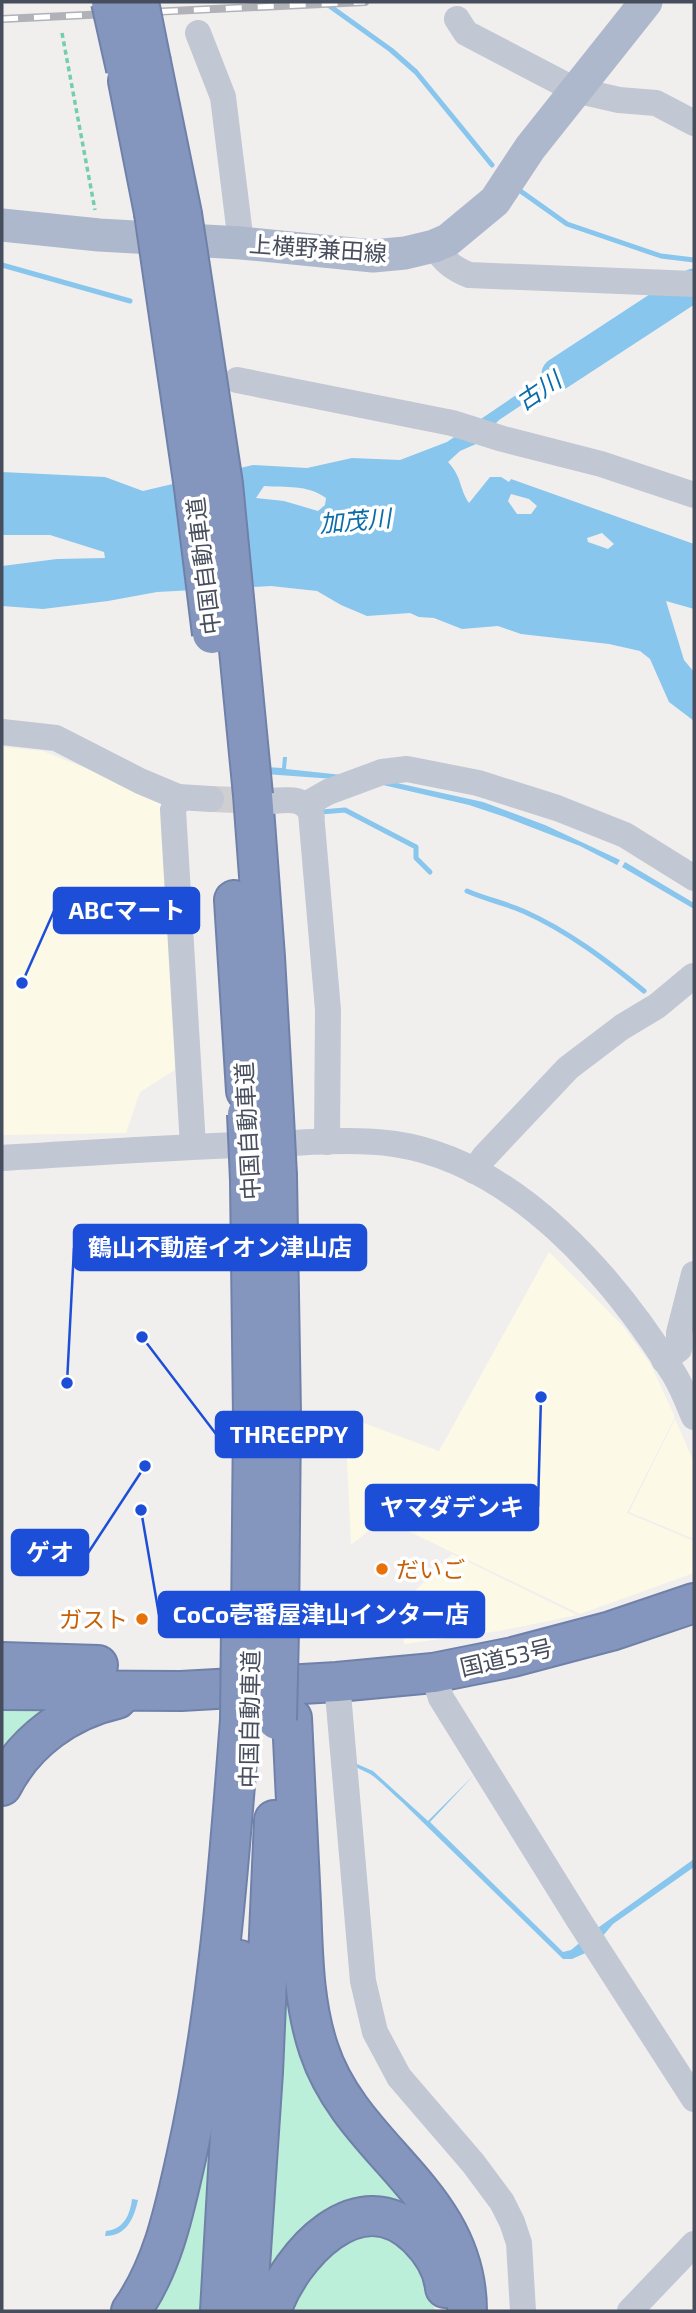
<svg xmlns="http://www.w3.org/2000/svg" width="696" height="2313" viewBox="0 0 696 2313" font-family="'Exo 2','Noto Sans JP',sans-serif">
  <rect width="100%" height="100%" fill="#f1eeee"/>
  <g fill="#fcf9e7">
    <path d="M 2,747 L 43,751 L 132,787 L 165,805 L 174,988 L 175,1070 L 140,1092 L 126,1133 L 2,1135 Z"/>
    <path d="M 549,1252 L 623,1326 L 651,1365 L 675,1417 L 627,1513 L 694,1541 L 694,1573 L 580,1614 L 383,1519 L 351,1545 L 345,1416 L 439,1451 Z"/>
    <path d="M 675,1419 L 694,1462 L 694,1539 L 629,1512 Z"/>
    <path d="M 452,1554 L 577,1615 L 499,1631 L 404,1644 L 400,1606 Z"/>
  </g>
  <g fill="#bbefd9">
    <path d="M 2,1710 L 39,1711 L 45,1716 L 2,1757 Z"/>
    <path d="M 288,1888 L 299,2003 L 433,2221 L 387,2208 L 263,2296 Z"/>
    <path d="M 225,1966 L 203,2311 L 141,2311 Z"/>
    <path d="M 385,2233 L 420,2258 L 435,2303 L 434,2311 L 283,2311 L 330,2242 Z"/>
  </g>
  <g fill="#88c6ed" fill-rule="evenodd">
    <path d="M 590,345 L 597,355 L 499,420 L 476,444 L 460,451 L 448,462 C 462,477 459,488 469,503 L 490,477 L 501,477 L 509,482 L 511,479 L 694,544 L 694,609 L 666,601 L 684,660 L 694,672 L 694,721 L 669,702 L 650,659 L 640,651 L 609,644 L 521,634 L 498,626 L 462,629 L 434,618 L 419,617 L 410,613 L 367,616 L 341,605 L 317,591 L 271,586 L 157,592 L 108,601 L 43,609 L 2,606 L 2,566 L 57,559 L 105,558 L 104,552 L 50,535 L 2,535 L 2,472 L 105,477 L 143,491 L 253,465 L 307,468 L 352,458 L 400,460 L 447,442 ZM 264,486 C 287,488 306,484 326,498 L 325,505 L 318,511 L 284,501 L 256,498 ZM 511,494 L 529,499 L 537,506 L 531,514 L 517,514 L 508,501 ZM 602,533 L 614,544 L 608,549 L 588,542 L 587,538 Z"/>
    <path d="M 283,757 L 287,757 L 286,769 L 352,776 L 348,780 L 265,774 L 265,767 L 282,768 Z"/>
    <path d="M 388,781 L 483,802 L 545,825 L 620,860 L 617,865 L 580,846 L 505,817 L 469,805 L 383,785 Z"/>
    <path d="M 625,862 L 694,903 L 694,909 L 622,867 Z"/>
    <path d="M 350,1761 L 373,1771 L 428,1821 L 474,1775 L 430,1822 L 563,1952 L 571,1950 L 599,1927 L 694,1859 L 694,1867 L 613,1924 L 590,1951 L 572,1959 L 563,1959 L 402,1802 C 391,1793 381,1781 370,1774 C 362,1770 356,1768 350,1761 Z"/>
    <path d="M 132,2199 L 138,2200 C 134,2218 127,2236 105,2236 L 106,2231 C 124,2229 130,2215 132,2199 Z"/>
  </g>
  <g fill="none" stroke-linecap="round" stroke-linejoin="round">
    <g stroke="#88c6ed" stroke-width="5">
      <path d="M 324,2 L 391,50 L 416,72 L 492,165"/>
      <path d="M 519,190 L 567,224 L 661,256 L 694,260"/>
      <path d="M 2,265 L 130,301"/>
      <path d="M 322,817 L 321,812 L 345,810 L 416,847 L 416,858 L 430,872"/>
      <path d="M 467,891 C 485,899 505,903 523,911 C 568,931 606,960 644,991"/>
    </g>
    <path stroke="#88c6ed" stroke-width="33" d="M 558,374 L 694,285"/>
    <path stroke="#cfced1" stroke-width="26" stroke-dasharray="26 13" stroke-linecap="butt" d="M 211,799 L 267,801"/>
    <g stroke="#7081a9" stroke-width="42">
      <g id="highway">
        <path d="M 151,62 L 182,214"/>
        <path d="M 128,81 L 154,213"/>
        <path d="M 253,795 L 265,957 L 274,1117"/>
        <path d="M 234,900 L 246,1091"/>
        <path d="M 277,1176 L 281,1415 L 279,1630"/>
        <path d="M 250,1180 L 253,1417 L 251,1627"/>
        <path d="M 2,1662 L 98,1665"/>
        <path d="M 2,1690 L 181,1691 L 337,1682 L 433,1673 L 513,1657 L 611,1631 L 694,1603"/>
        <path d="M 292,1718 C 295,1780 298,1842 301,1904 C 303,1953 303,2003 319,2050 C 353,2152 467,2193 467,2311"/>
        <path d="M 2,1786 C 25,1741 68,1710 117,1699"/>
        <path d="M 131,2311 C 163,2266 174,2211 186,2158 C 218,2015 229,1866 240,1720"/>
        <path d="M 220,2311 L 240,1960"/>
        <path d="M 247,2311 L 263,2072 L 274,1820"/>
        <path d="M 271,2311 C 290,2256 359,2178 418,2237 C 433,2252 443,2268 445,2288"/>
      </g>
    </g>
    <path stroke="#73cdb1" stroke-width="3.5" stroke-dasharray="5 3.5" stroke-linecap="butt" d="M 62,33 L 95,210"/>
    <g stroke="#c1c7d3" stroke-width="26">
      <path d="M 457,19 L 466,33 L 575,90 L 619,100 L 656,103 L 694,123"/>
      <path d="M 198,33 L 223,97 L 241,243"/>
      <path d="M 434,246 C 444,261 452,268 469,275 L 694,284"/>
      <path d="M 237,380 L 452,423 L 503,439 L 601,464 L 694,495"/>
      <path d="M 2,732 L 56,738 L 140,781 L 178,797"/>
      <path d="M 267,801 C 285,801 302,795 311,813 L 328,1010 L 327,1142"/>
      <path d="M 307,804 L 328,792 L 382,772 L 407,769 L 478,783 L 557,808 L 625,835 L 694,878"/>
      <path d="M 193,1146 L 173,810 L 178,797 L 211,799"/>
      <path d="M 2,1158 C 88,1153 175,1147 262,1144 C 306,1143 351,1138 395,1144 C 515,1162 613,1276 674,1374 C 682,1387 688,1403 694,1417"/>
      <path d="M 474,1171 L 484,1157 L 568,1068 L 622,1027 L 657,1006 L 693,976"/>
      <path d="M 664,1360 L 679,1349 L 679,1333 L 694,1274"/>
      <path d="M 433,1673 L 441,1698 L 580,1922 L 694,2099"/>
      <path d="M 337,1682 L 363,1981 L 375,2032 L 399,2077 L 473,2163 L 502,2202 L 512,2222 L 519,2243 L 523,2311"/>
      <path d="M 630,2311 L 694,2244"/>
    </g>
    <path stroke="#adb8cd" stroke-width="33" d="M 2,225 L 99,235 L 241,243 L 373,256 L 405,253 L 434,246 L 448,240 L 495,201 L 530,148 L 646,2"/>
    <use href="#highway" stroke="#8596be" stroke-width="38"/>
    <g stroke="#b0b2b8" stroke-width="8">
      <path id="rail" d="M 2,19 L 365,2"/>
    </g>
    <use href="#rail" stroke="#fff" stroke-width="5" stroke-dasharray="16" stroke-linecap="butt"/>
    <g stroke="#7081a9" stroke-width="42" stroke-linecap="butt">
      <g id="highway-bridge">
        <path d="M 111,2 L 126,69"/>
        <path d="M 139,2 L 151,62"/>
        <path d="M 154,213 L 194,488 L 212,634"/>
        <path d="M 182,214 L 223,484 L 253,795"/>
        <path d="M 247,1114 L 250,1180"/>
        <path d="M 274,1117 L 277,1176"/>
        <path d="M 240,1720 L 241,1627"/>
        <path d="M 277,1720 L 279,1630"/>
      </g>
    </g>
    <use href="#highway-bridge" stroke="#8596be" stroke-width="38"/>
  </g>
  <g fill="#e8710a" stroke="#fff" stroke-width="2.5">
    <circle cx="382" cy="1569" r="7"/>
    <circle cx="142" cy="1619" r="7"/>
  </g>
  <g text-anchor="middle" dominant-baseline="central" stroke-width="7" stroke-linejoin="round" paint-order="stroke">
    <g font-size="23" fill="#464d5c" stroke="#fff">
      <text transform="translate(318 248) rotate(4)">上横野兼田線</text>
      <text transform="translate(203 566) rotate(-97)">中国自動車道</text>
      <text transform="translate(247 1131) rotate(-93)">中国自動車道</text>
      <text transform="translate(506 1657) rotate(-13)">国道53号</text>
      <text transform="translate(249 1719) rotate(-89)">中国自動車道</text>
    </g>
    <g font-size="23" fill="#c56008" stroke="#fff" text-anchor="start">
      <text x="396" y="1569">だいご</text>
      <text x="128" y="1619" text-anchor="end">ガスト</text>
    </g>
    <g font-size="24" font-style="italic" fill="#0b6caa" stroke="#fff">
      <text transform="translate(538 390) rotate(-34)">古川</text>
      <text transform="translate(355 520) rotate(-5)">加茂川</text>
    </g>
  </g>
  <path fill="none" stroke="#1d4ed8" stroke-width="2.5" d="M22 983L54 911M67 1383L74 1248M142 1337L216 1434M541 1397L538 1507M145 1466L88 1553M141 1510L159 1615"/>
  <g fill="#1d4ed8" stroke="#fff" stroke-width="2.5">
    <circle cx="22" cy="983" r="7"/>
    <circle cx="67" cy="1383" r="7"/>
    <circle cx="142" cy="1337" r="7"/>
    <circle cx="541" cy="1397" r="7"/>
    <circle cx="145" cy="1466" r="7"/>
    <circle cx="141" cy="1510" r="7"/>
  </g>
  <g fill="#1d4ed8" stroke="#1d4ed8" stroke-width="2.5">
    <rect x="54" y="888" width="145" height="45" rx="7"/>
    <rect x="74" y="1225" width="292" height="45" rx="7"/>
    <rect x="216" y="1412" width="146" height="45" rx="7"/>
    <rect x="366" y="1485" width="172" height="45" rx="7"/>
    <rect x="12" y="1530" width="76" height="45" rx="7"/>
    <rect x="159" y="1592" width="325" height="45" rx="7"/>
  </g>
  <g font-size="24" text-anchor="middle" font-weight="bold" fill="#fff">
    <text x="127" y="919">ABCマート</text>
    <text x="220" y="1256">鶴山不動産イオン津山店</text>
    <text x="289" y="1443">THREEPPY</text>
    <text x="452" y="1516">ヤマダデンキ</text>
    <text x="50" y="1561">ゲオ</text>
    <text x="321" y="1623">CoCo壱番屋津山インター店</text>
  </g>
  <rect width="696" height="2313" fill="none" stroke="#464d5c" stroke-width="7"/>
</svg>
